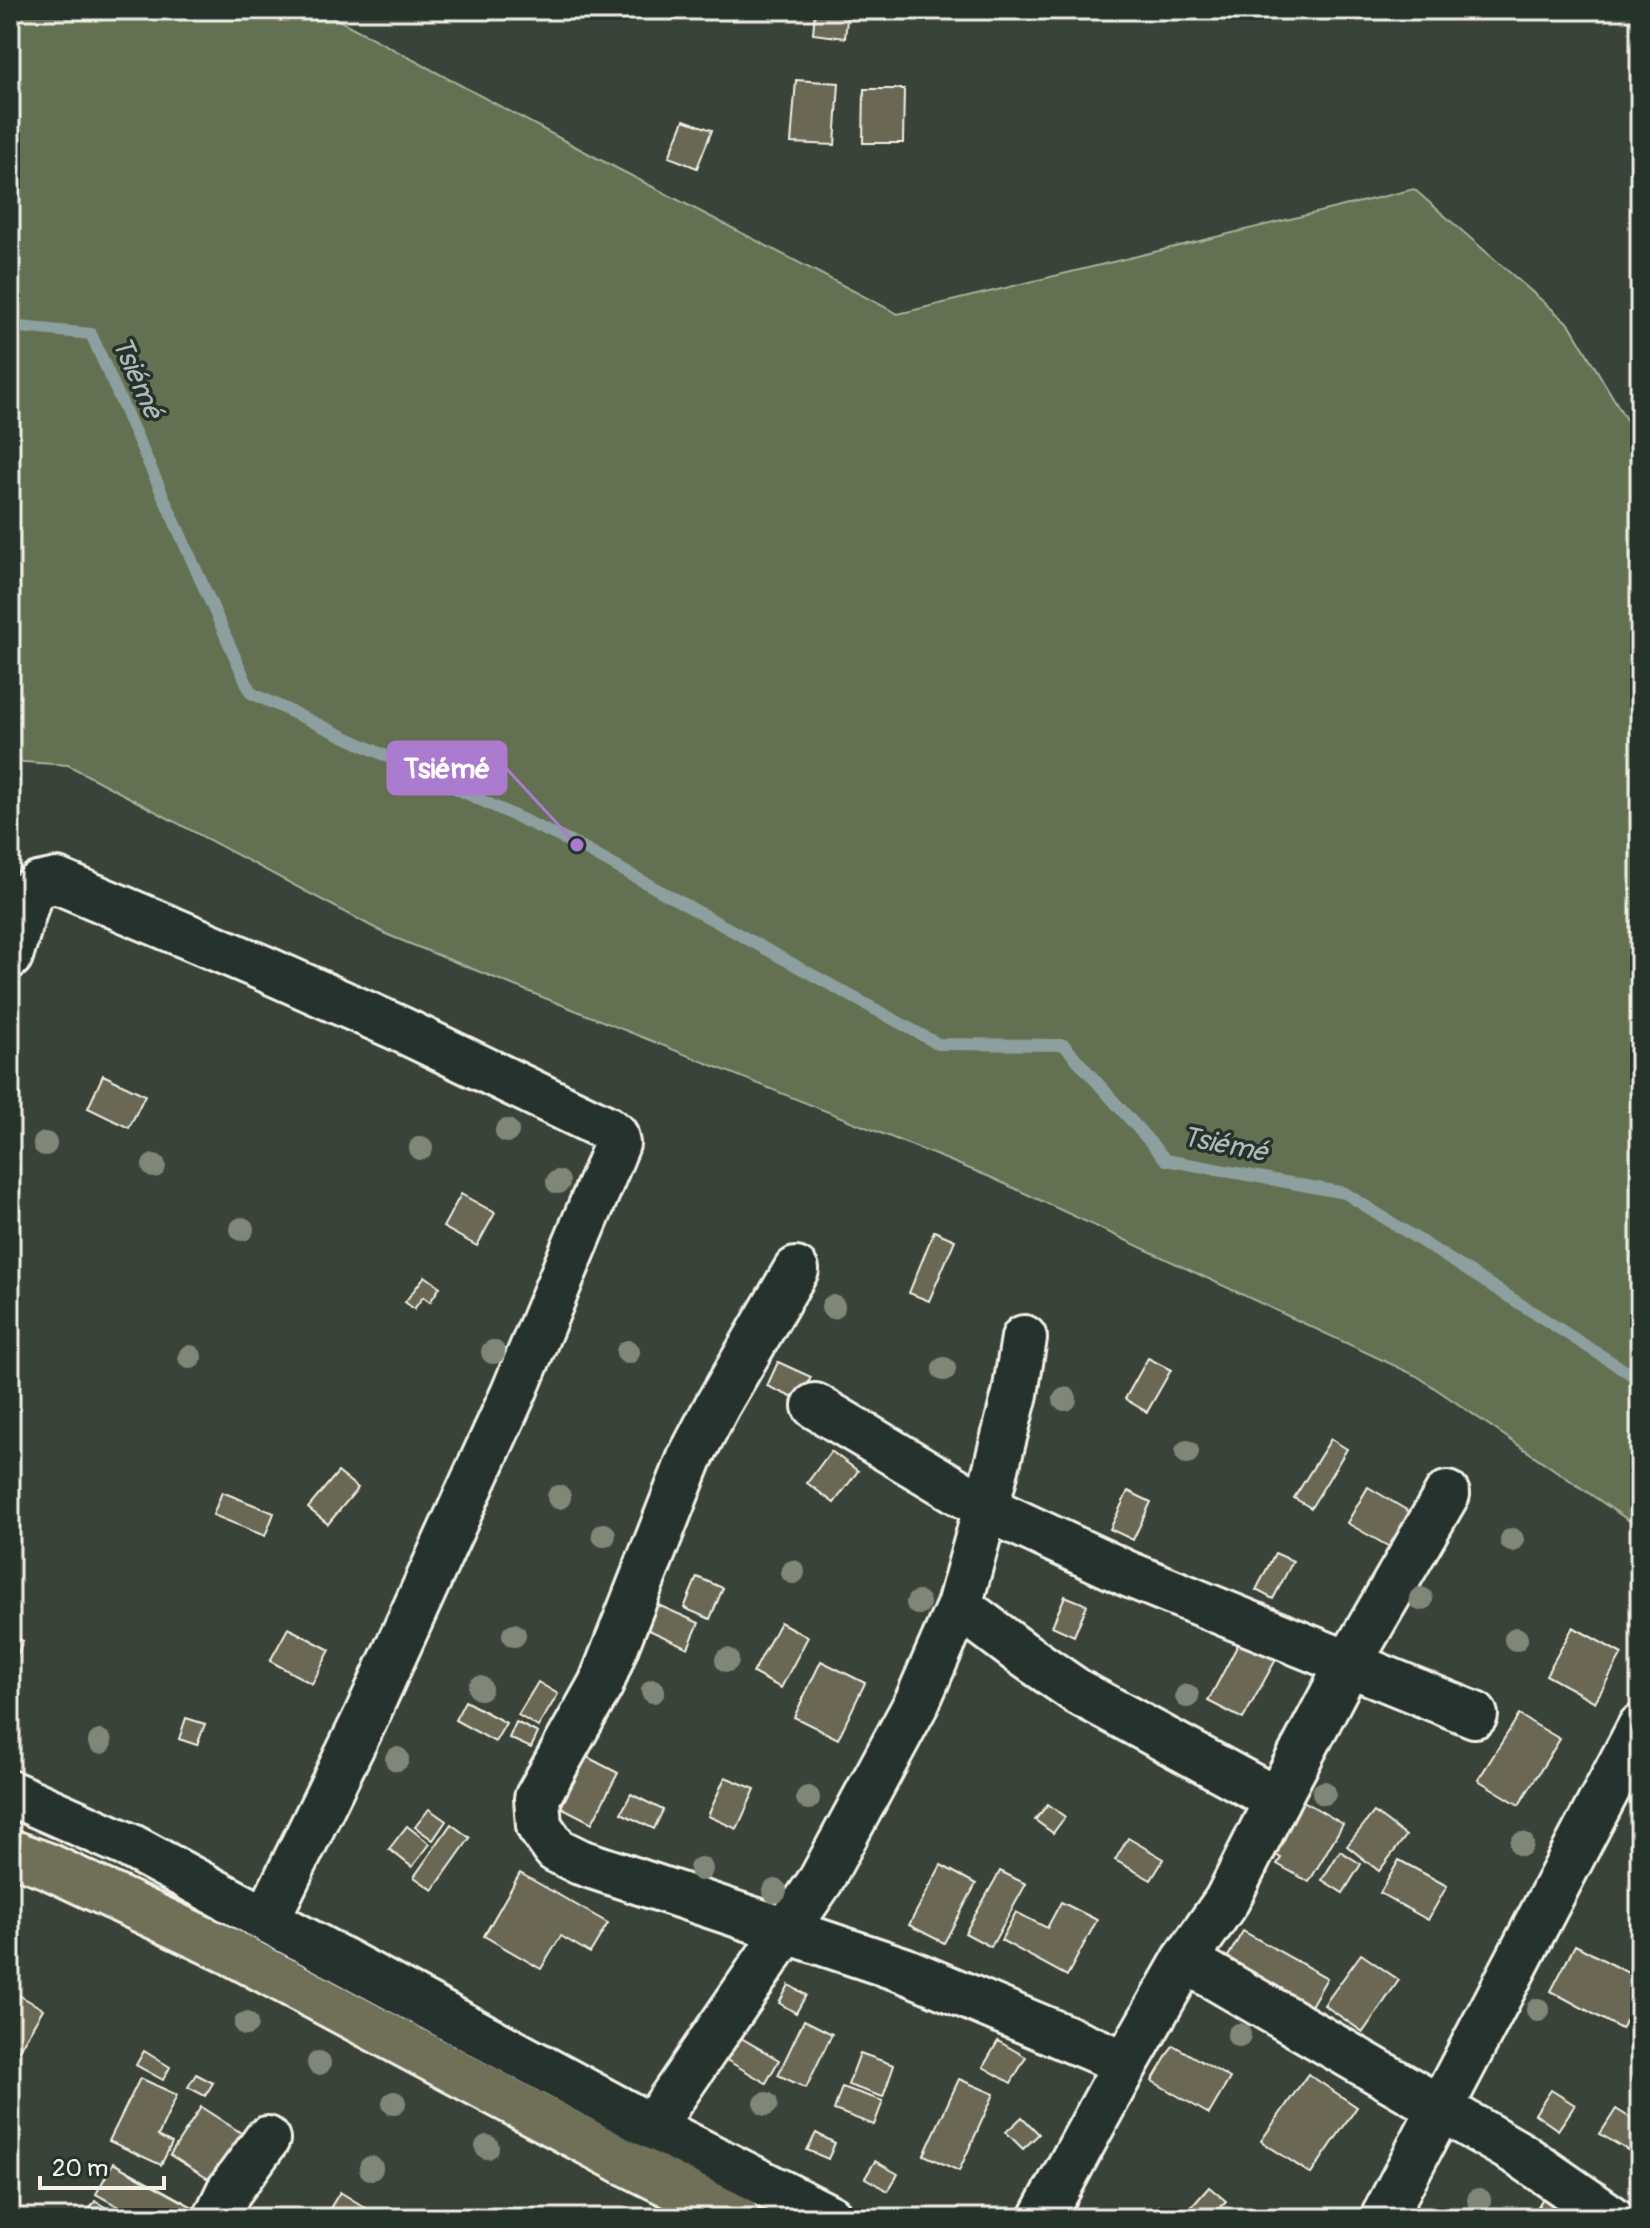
<svg xmlns="http://www.w3.org/2000/svg" width="1650" height="2228" viewBox="0 0 1650 2228" font-family="Pangolin,sans-serif">
  <rect width="100%" height="100%" fill="#3a4339"/>
  <filter id="ink" filterUnits="userSpaceOnUse"><feTurbulence type="fractalNoise" baseFrequency=".0125" numOctaves="2"/><feDisplacementMap in="SourceGraphic" scale="16" xChannelSelector="R" yChannelSelector="G"/><feConvolveMatrix kernelMatrix="1 2 1 2 8 2 1 2 1" color-interpolation-filters="sRGB"/></filter>
  <g filter="url(#ink)">
    <path fill="#637051" stroke="#acb09c" stroke-width="2" d="M 10,10 L 320,10 L 593,156 L 898,314 L 1414,189 L 1570,325 L 1640,443 L 1640,1528 L 1417,1376 L 990,1177 L 388,935 L 68,765 L 10,761 Z"/>
    <g fill="none" stroke-linecap="round" stroke-linejoin="round">
      <path stroke="#8d9f9f" stroke-width="12" d="M 10,326 L 91,334 L 251,693 L 577,845 L 938,1044 L 1064,1045 L 1166,1160 L 1345,1193 L 1640,1380"/>
    </g>
    <g fill="#6a6854" stroke="#f4f1e8" stroke-width="2">
      <path d="M 815,10 L 848,10 L 845,38 L 813,34 Z"/>
      <path d="M 796,80 L 839,83 L 835,145 L 791,143 Z"/>
      <path d="M 864,89 L 904,89 L 903,143 L 863,143 Z"/>
      <path d="M 684,120 L 712,130 L 697,168 L 669,157 Z"/>
      <path d="M 103,1075 L 145,1095 L 129,1128 L 88,1108 Z"/>
      <path d="M 461,1194 L 495,1213 L 477,1246 L 443,1227 Z"/>
      <path d="M 934,1231 L 955,1240 L 929,1301 L 909,1293 Z"/>
      <path d="M 425,1276 L 440,1287 L 430,1302 L 423,1297 L 414,1309 L 405,1302 Z"/>
      <path d="M 1148,1358 L 1171,1370 L 1147,1412 L 1125,1399 Z"/>
      <path d="M 778,1362 L 811,1377 L 800,1401 L 767,1386 Z"/>
      <path d="M 1331,1439 L 1347,1449 L 1311,1508 L 1294,1498 Z"/>
      <path d="M 831,1451 L 858,1471 L 834,1503 L 807,1483 Z"/>
      <path d="M 338,1472 L 358,1488 L 328,1524 L 308,1508 Z"/>
      <path d="M 1368,1487 L 1415,1515 L 1395,1550 L 1347,1523 Z"/>
      <path d="M 1128,1491 L 1151,1502 L 1133,1540 L 1110,1529 Z"/>
      <path d="M 222,1492 L 274,1513 L 265,1536 L 213,1515 Z"/>
      <path d="M 1275,1553 L 1293,1561 L 1273,1599 L 1256,1590 Z"/>
      <path d="M 697,1577 L 723,1588 L 710,1619 L 684,1608 Z"/>
      <path d="M 1065,1596 L 1087,1605 L 1074,1636 L 1052,1626 Z"/>
      <path d="M 649,1601 L 699,1623 L 688,1648 L 638,1625 Z"/>
      <path d="M 780,1622 L 808,1637 L 781,1688 L 753,1673 Z"/>
      <path d="M 1573,1627 L 1622,1654 L 1595,1702 L 1546,1675 Z"/>
      <path d="M 288,1628 L 330,1650 L 312,1684 L 270,1661 Z"/>
      <path d="M 10,1634 L 23,1641 L 15,1659 L 10,1656 Z"/>
      <path d="M 1243,1635 L 1279,1654 L 1243,1719 L 1208,1701 Z"/>
      <path d="M 821,1661 L 865,1683 L 838,1739 L 794,1717 Z"/>
      <path d="M 538,1682 L 558,1694 L 538,1727 L 518,1715 Z"/>
      <path d="M 465,1701 L 506,1723 L 495,1742 L 455,1720 Z"/>
      <path d="M 1519,1715 L 1560,1739 L 1519,1805 L 1478,1780 Z"/>
      <path d="M 186,1718 L 205,1724 L 197,1745 L 179,1739 Z"/>
      <path d="M 516,1722 L 538,1733 L 531,1748 L 509,1738 Z"/>
      <path d="M 587,1757 L 618,1773 L 592,1823 L 561,1807 Z"/>
      <path d="M 725,1777 L 755,1789 L 737,1829 L 708,1816 Z"/>
      <path d="M 631,1794 L 663,1810 L 654,1829 L 621,1813 Z"/>
      <path d="M 1293,1795 L 1343,1824 L 1309,1882 L 1277,1864 L 1281,1858 L 1263,1848 Z"/>
      <path d="M 1048,1804 L 1065,1817 L 1053,1833 L 1035,1820 Z"/>
      <path d="M 429,1809 L 446,1821 L 433,1840 L 415,1827 Z"/>
      <path d="M 1374,1812 L 1406,1836 L 1379,1871 L 1347,1846 Z"/>
      <path d="M 451,1824 L 470,1838 L 433,1890 L 414,1877 Z"/>
      <path d="M 407,1826 L 430,1844 L 412,1867 L 389,1849 Z"/>
      <path d="M 1128,1838 L 1164,1859 L 1151,1880 L 1115,1860 Z"/>
      <path d="M 1340,1851 L 1361,1864 L 1343,1893 L 1322,1880 Z"/>
      <path d="M 1399,1860 L 1447,1886 L 1428,1920 L 1380,1893 Z"/>
      <path d="M 941,1865 L 976,1884 L 944,1943 L 909,1925 Z"/>
      <path d="M 1000,1871 L 1026,1884 L 991,1947 L 965,1933 Z"/>
      <path d="M 520,1873 L 608,1923 L 590,1953 L 561,1936 L 541,1969 L 484,1936 Z"/>
      <path d="M 1061,1902 L 1097,1920 L 1067,1976 L 1001,1940 L 1016,1912 L 1047,1928 Z"/>
      <path d="M 1243,1931 L 1327,1978 L 1307,2013 L 1223,1965 Z"/>
      <path d="M 1575,1945 L 1640,1979 L 1640,1994 L 1621,2029 L 1551,1991 Z"/>
      <path d="M 1361,1954 L 1399,1980 L 1363,2032 L 1324,2005 Z"/>
      <path d="M 789,1985 L 806,1995 L 796,2013 L 779,2003 Z"/>
      <path d="M 10,1990 L 43,2009 L 14,2058 L 10,2056 Z"/>
      <path d="M 804,2020 L 832,2034 L 806,2088 L 778,2075 Z"/>
      <path d="M 736,2035 L 779,2060 L 766,2083 L 723,2058 Z"/>
      <path d="M 998,2041 L 1026,2057 L 1011,2083 L 983,2067 Z"/>
      <path d="M 1173,2045 L 1230,2078 L 1209,2114 L 1152,2081 Z"/>
      <path d="M 144,2051 L 170,2067 L 163,2080 L 136,2065 Z"/>
      <path d="M 860,2053 L 894,2065 L 883,2097 L 848,2085 Z"/>
      <path d="M 196,2074 L 213,2083 L 205,2096 L 188,2087 Z"/>
      <path d="M 1308,2074 L 1357,2107 L 1311,2174 L 1261,2141 Z"/>
      <path d="M 140,2078 L 177,2095 L 158,2136 L 172,2143 L 161,2165 L 109,2141 Z"/>
      <path d="M 959,2079 L 994,2094 L 959,2171 L 924,2155 Z"/>
      <path d="M 842,2087 L 883,2101 L 874,2125 L 834,2110 Z"/>
      <path d="M 1551,2090 L 1575,2105 L 1558,2130 L 1535,2114 Z"/>
      <path d="M 201,2107 L 249,2138 L 218,2185 L 170,2155 Z"/>
      <path d="M 1616,2109 L 1640,2124 L 1640,2149 L 1636,2155 L 1600,2134 Z"/>
      <path d="M 1022,2117 L 1039,2134 L 1023,2149 L 1006,2132 Z"/>
      <path d="M 816,2133 L 835,2143 L 828,2159 L 807,2150 Z"/>
      <path d="M 875,2161 L 898,2174 L 888,2191 L 865,2178 Z"/>
      <path d="M 113,2163 L 209,2216 L 207,2218 L 139,2218 L 96,2194 Z"/>
      <path d="M 1209,2187 L 1226,2201 L 1211,2218 L 1182,2218 Z"/>
      <path d="M 340,2192 L 366,2208 L 360,2218 L 324,2218 Z"/>
      <path d="M 1543,2198 L 1560,2208 L 1554,2218 L 1531,2218 Z"/>
      <path d="M 95,2201 L 123,2218 L 84,2218 Z"/>
      <path d="M 1159,2206 L 1172,2218 L 1149,2218 Z"/>
    </g>
    <g fill="none" stroke-linecap="round" stroke-linejoin="round">
      <g stroke="#f4f1e8" stroke-width="50">
        <g id="minor">
          <path d="M 10,956 L 30,892 L 38,885 L 57,881 L 263,968 L 398,1028 L 606,1128 L 615,1135 L 617,1144 L 514,1392 L 365,1719 L 267,1919"/>
          <path d="M 796,1270 L 717,1406 L 690,1458 L 601,1684 L 537,1798 L 539,1826 L 556,1850 L 580,1862 L 904,1970 L 1126,2063"/>
          <path d="M 815,1406 L 986,1508 L 1128,1574 L 1475,1715"/>
          <path d="M 959,1606 L 1020,1652 L 1078,1692 L 1277,1800"/>
          <path d="M 10,1793 L 130,1846 L 652,2127 L 831,2218"/>
          <path d="M 1185,1960 L 1521,2155 L 1612,2218"/>
          <path d="M 625,2162 L 652,2127 L 821,1880 L 917,1702 L 959,1606 L 986,1508 L 1015,1394 L 1024,1338"/>
          <path d="M 216,2218 L 229,2191 L 267,2139"/>
          <path d="M 1042,2218 L 1126,2063 L 1185,1960 L 1227,1900 L 1277,1800 L 1349,1663 L 1447,1494"/>
          <path d="M 1383,2218 L 1640,1727"/>
        </g>
      </g>
      <g stroke="#f4f1e8" stroke-width="50">
        <path id="major" d="M 10,1852 L 48,1866 L 229,1951 L 625,2162 L 737,2218"/>
      </g>
      <use href="#minor" stroke="#26332d" stroke-width="44"/>
      <use href="#major" stroke="#706f59" stroke-width="44"/>
    </g>
    <g fill="#808678">
      <circle cx="507" cy="1131" r="12"/>
      <circle cx="45" cy="1144" r="12"/>
      <circle cx="421" cy="1148" r="12"/>
      <circle cx="154" cy="1166" r="12"/>
      <circle cx="558" cy="1182" r="12"/>
      <circle cx="242" cy="1229" r="12"/>
      <circle cx="833" cy="1307" r="12"/>
      <circle cx="493" cy="1352" r="12"/>
      <circle cx="628" cy="1352" r="12"/>
      <circle cx="190" cy="1357" r="12"/>
      <circle cx="944" cy="1369" r="12"/>
      <circle cx="1065" cy="1399" r="12"/>
      <circle cx="1187" cy="1452" r="12"/>
      <circle cx="559" cy="1497" r="12"/>
      <circle cx="604" cy="1535" r="12"/>
      <circle cx="1512" cy="1540" r="12"/>
      <circle cx="793" cy="1572" r="12"/>
      <circle cx="1421" cy="1599" r="12"/>
      <circle cx="918" cy="1603" r="12"/>
      <circle cx="514" cy="1635" r="12"/>
      <circle cx="1516" cy="1639" r="12"/>
      <circle cx="727" cy="1660" r="12"/>
      <circle cx="480" cy="1688" r="12"/>
      <circle cx="653" cy="1691" r="12"/>
      <circle cx="1187" cy="1696" r="12"/>
      <circle cx="100" cy="1742" r="12"/>
      <circle cx="397" cy="1759" r="12"/>
      <circle cx="1324" cy="1793" r="12"/>
      <circle cx="808" cy="1798" r="12"/>
      <circle cx="1522" cy="1844" r="12"/>
      <circle cx="701" cy="1869" r="12"/>
      <circle cx="775" cy="1891" r="12"/>
      <circle cx="1538" cy="2010" r="12"/>
      <circle cx="246" cy="2024" r="12"/>
      <circle cx="1239" cy="2035" r="12"/>
      <circle cx="319" cy="2063" r="12"/>
      <circle cx="394" cy="2103" r="12"/>
      <circle cx="766" cy="2104" r="12"/>
      <circle cx="487" cy="2147" r="12"/>
      <circle cx="371" cy="2168" r="12"/>
      <circle cx="1479" cy="2200" r="12"/>
    </g>
  </g>
  <g text-anchor="middle" dominant-baseline="central" stroke-width="7" stroke-linejoin="round" paint-order="stroke">
    <g font-size="28" font-style="italic" fill="#afbab7" stroke="#26332d">
      <text transform="translate(137 378) rotate(66)">Tsiémé</text>
      <text transform="translate(1225 1145) rotate(11)">Tsiémé</text>
    </g>
  </g>
  <path fill="none" stroke="#ab7bcf" stroke-width="3" d="M577 845L506 768"/>
  <circle fill="#ab7bcf" stroke="#26332d" stroke-width="3" cx="577" cy="845" r="8"/>
  <rect fill="#ab7bcf" stroke="#ab7bcf" stroke-width="3" x="388" y="742" width="118" height="52" rx="8"/>
  <g font-size="28" text-anchor="middle" font-weight="bold" fill="#fff">
    <text x="447" y="778">Tsiémé</text>
  </g>
  <rect width="1650" height="2228" fill="none" stroke="#26332d" stroke-width="40"/>
  <rect x="20" y="20" width="1610" height="2188" fill="none" stroke="#f4f1e8" stroke-width="3" filter="url(#ink)"/>
  <path d="M40 2176v12h124v-12" fill="none" stroke="#f4f1e8" stroke-width="4"/>
  <text x="52" y="2176" font-size="24" fill="#f4f1e8" stroke="#26332d" stroke-width="6" paint-order="stroke">20 m</text>
</svg>
